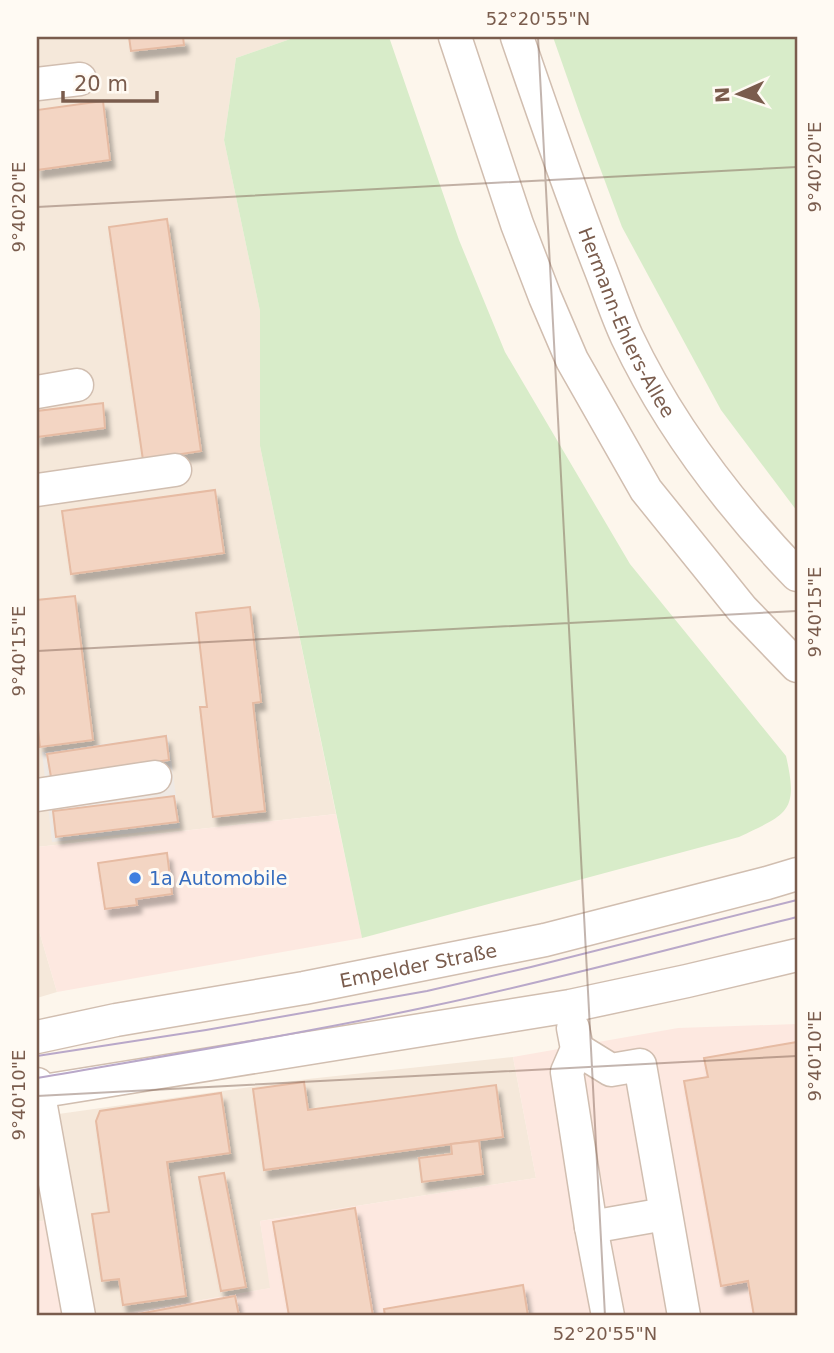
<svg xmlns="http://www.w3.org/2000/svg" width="834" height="1353" viewBox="0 0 834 1353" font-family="'DejaVu Sans',sans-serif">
  <defs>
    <filter id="shadow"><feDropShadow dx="4.5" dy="8" stdDeviation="2" flood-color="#0004"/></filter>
  </defs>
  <rect width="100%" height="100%" fill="#fdf6ec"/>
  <g fill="#f5e8da">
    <path d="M 37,37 L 296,37 L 236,58 L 224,140 L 260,311 L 260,446 L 336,814 L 37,847 Z"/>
    <path d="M 37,924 L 57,992 L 37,998 Z"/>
    <path d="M 513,1057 L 536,1178 L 260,1221 L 271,1288 L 110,1316 L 86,1316 L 67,1216 L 37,1222 L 37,1117 L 308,1079 Z"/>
  </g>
  <g fill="#fde8e0">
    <path d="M 336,814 L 362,938 L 57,992 L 37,924 L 37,847 Z"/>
    <path d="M 797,1024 L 797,1316 L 110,1316 L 270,1288 L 260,1221 L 536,1178 L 513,1057 L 678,1028 Z"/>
    <path d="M 67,1216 L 86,1316 L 37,1316 L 37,1222 Z"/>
  </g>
  <path fill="#efe9e4" d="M 168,735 L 180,828 L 52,842 L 42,752 Z"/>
  <g fill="#d8ecc9">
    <path d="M 296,37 L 389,37 L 459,240 L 505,352 L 630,564 L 786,756 C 799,813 787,814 739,837 L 362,938 L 260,446 L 260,311 L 224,140 L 236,58 Z"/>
    <path d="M 553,37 L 797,37 L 797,511 L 721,410 L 622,227 L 581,117 Z"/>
  </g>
  <g fill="#f3d5c3" stroke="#e6bba3" stroke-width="2" filter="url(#shadow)">
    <path d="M 129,37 L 183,37 L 184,45 L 131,51 Z"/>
    <path d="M 103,101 L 110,160 L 37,170 L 37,110 Z"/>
    <path d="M 167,219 L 201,451 L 143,460 L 109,227 Z"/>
    <path d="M 103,403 L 105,428 L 37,437 L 37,411 Z"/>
    <path d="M 215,490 L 224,553 L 71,574 L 62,511 Z"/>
    <path d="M 75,596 L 93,740 L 40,747 L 37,721 L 37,600 Z"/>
    <path d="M 250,607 L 261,702 L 253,703 L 265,811 L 213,817 L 200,707 L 207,707 L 196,613 Z"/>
    <path d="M 166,736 L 169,760 L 51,777 L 47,754 Z"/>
    <path d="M 174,796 L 178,822 L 56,837 L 53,811 Z"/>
    <path d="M 167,853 L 172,894 L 136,899 L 137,905 L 105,909 L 98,863 Z"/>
    <path d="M 797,1042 L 797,1316 L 754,1316 L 748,1281 L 721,1286 L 684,1081 L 708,1077 L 704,1058 Z"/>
    <path d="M 304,1082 L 308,1110 L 496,1085 L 503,1137 L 264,1170 L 253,1089 Z"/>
    <path d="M 221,1093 L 230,1153 L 167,1162 L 186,1296 L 123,1305 L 119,1279 L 102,1281 L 92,1214 L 109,1212 L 96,1121 L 100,1111 Z"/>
    <path d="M 479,1141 L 483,1174 L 422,1182 L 419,1158 L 452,1154 L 451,1144 Z"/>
    <path d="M 224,1173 L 246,1287 L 221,1291 L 199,1177 Z"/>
    <path d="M 355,1208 L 373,1316 L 289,1316 L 273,1222 Z"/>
    <path d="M 523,1285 L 528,1316 L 385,1316 L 384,1309 Z"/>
    <path d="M 235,1296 L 239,1316 L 138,1316 L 138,1314 Z"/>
  </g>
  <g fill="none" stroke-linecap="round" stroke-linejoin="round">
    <g stroke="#d1beb0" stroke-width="35">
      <g id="minor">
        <path d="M 455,37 L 517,224 L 545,297 L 572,360 L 646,490 L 742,609 L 797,666"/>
        <path id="s1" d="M 517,37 C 543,113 569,188 598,263 C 608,288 616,313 627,337 C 669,426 730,505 797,575"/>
        <path d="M 37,84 L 80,79"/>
        <path d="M 37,392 L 77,385"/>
        <path d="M 37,490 L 175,470"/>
        <path d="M 37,795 L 155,777"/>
        <path d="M 573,1028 L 577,1049 L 567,1072 L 591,1227 L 608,1316"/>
        <path id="s2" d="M 37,1037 L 116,1020 L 304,988 L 545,940 L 767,883 L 797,874"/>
        <path d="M 577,1049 L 611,1070 L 640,1065 L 684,1316"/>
        <path d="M 37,1084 L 79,1316"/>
        <path d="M 37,1092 L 570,1006 L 687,981 L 797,955"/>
        <path d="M 591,1227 L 665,1214"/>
      </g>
    </g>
    <use href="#minor" stroke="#fff" stroke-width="32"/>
    <g stroke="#b9a8c9" stroke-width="2">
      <path d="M 37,1056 L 206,1030 L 427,991 L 531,967 L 797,900"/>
      <path d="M 37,1078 C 169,1055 301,1034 432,1006 C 555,980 676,947 797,917"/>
    </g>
  </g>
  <path fill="none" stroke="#7a5c4d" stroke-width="2" stroke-opacity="0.45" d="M 538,37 L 605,1316M 37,207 L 797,167M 37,651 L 797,611M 37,1096 L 797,1056"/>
  <circle fill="#3f7fe0" stroke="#fffaf3" stroke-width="2.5" cx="135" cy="878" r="7"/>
  <g text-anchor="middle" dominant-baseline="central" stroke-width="6" stroke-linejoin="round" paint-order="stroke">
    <g font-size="19" fill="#7a5c4d" stroke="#fffaf3">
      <text stroke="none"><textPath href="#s1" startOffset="306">Hermann-Ehlers-Allee</textPath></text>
      <text stroke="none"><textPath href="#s2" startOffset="388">Empelder Straße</textPath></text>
    </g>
    <g font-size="19" fill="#366cbe" stroke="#fffaf3" text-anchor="start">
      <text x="149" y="878">1a Automobile</text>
    </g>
  </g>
  <rect width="834" height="1353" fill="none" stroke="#fffaf3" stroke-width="77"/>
  <g transform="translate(739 94) rotate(267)" stroke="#fffaf3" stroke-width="5" paint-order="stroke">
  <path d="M0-5L12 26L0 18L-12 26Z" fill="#7a5c4d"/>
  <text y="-10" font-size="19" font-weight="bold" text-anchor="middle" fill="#7a5c4d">N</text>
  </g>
  <path d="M63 91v10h94v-10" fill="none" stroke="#7a5c4d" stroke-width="3.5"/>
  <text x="74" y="91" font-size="21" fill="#7a5c4d" stroke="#fffaf3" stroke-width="5" paint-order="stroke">20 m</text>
  <rect x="38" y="38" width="758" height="1276" fill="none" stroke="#7a5c4d" stroke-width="2.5"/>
  <g font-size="18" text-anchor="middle" fill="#7a5c4d">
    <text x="538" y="25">52°20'55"N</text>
    <text transform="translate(815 167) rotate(-90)" y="6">9°40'20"E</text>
    <text transform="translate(19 207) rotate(-90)" y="6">9°40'20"E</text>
    <text transform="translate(815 612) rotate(-90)" y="6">9°40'15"E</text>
    <text transform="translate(19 651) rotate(-90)" y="6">9°40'15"E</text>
    <text transform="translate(815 1056) rotate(-90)" y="6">9°40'10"E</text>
    <text transform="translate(19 1095) rotate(-90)" y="6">9°40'10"E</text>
    <text x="605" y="1340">52°20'55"N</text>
  </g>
</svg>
